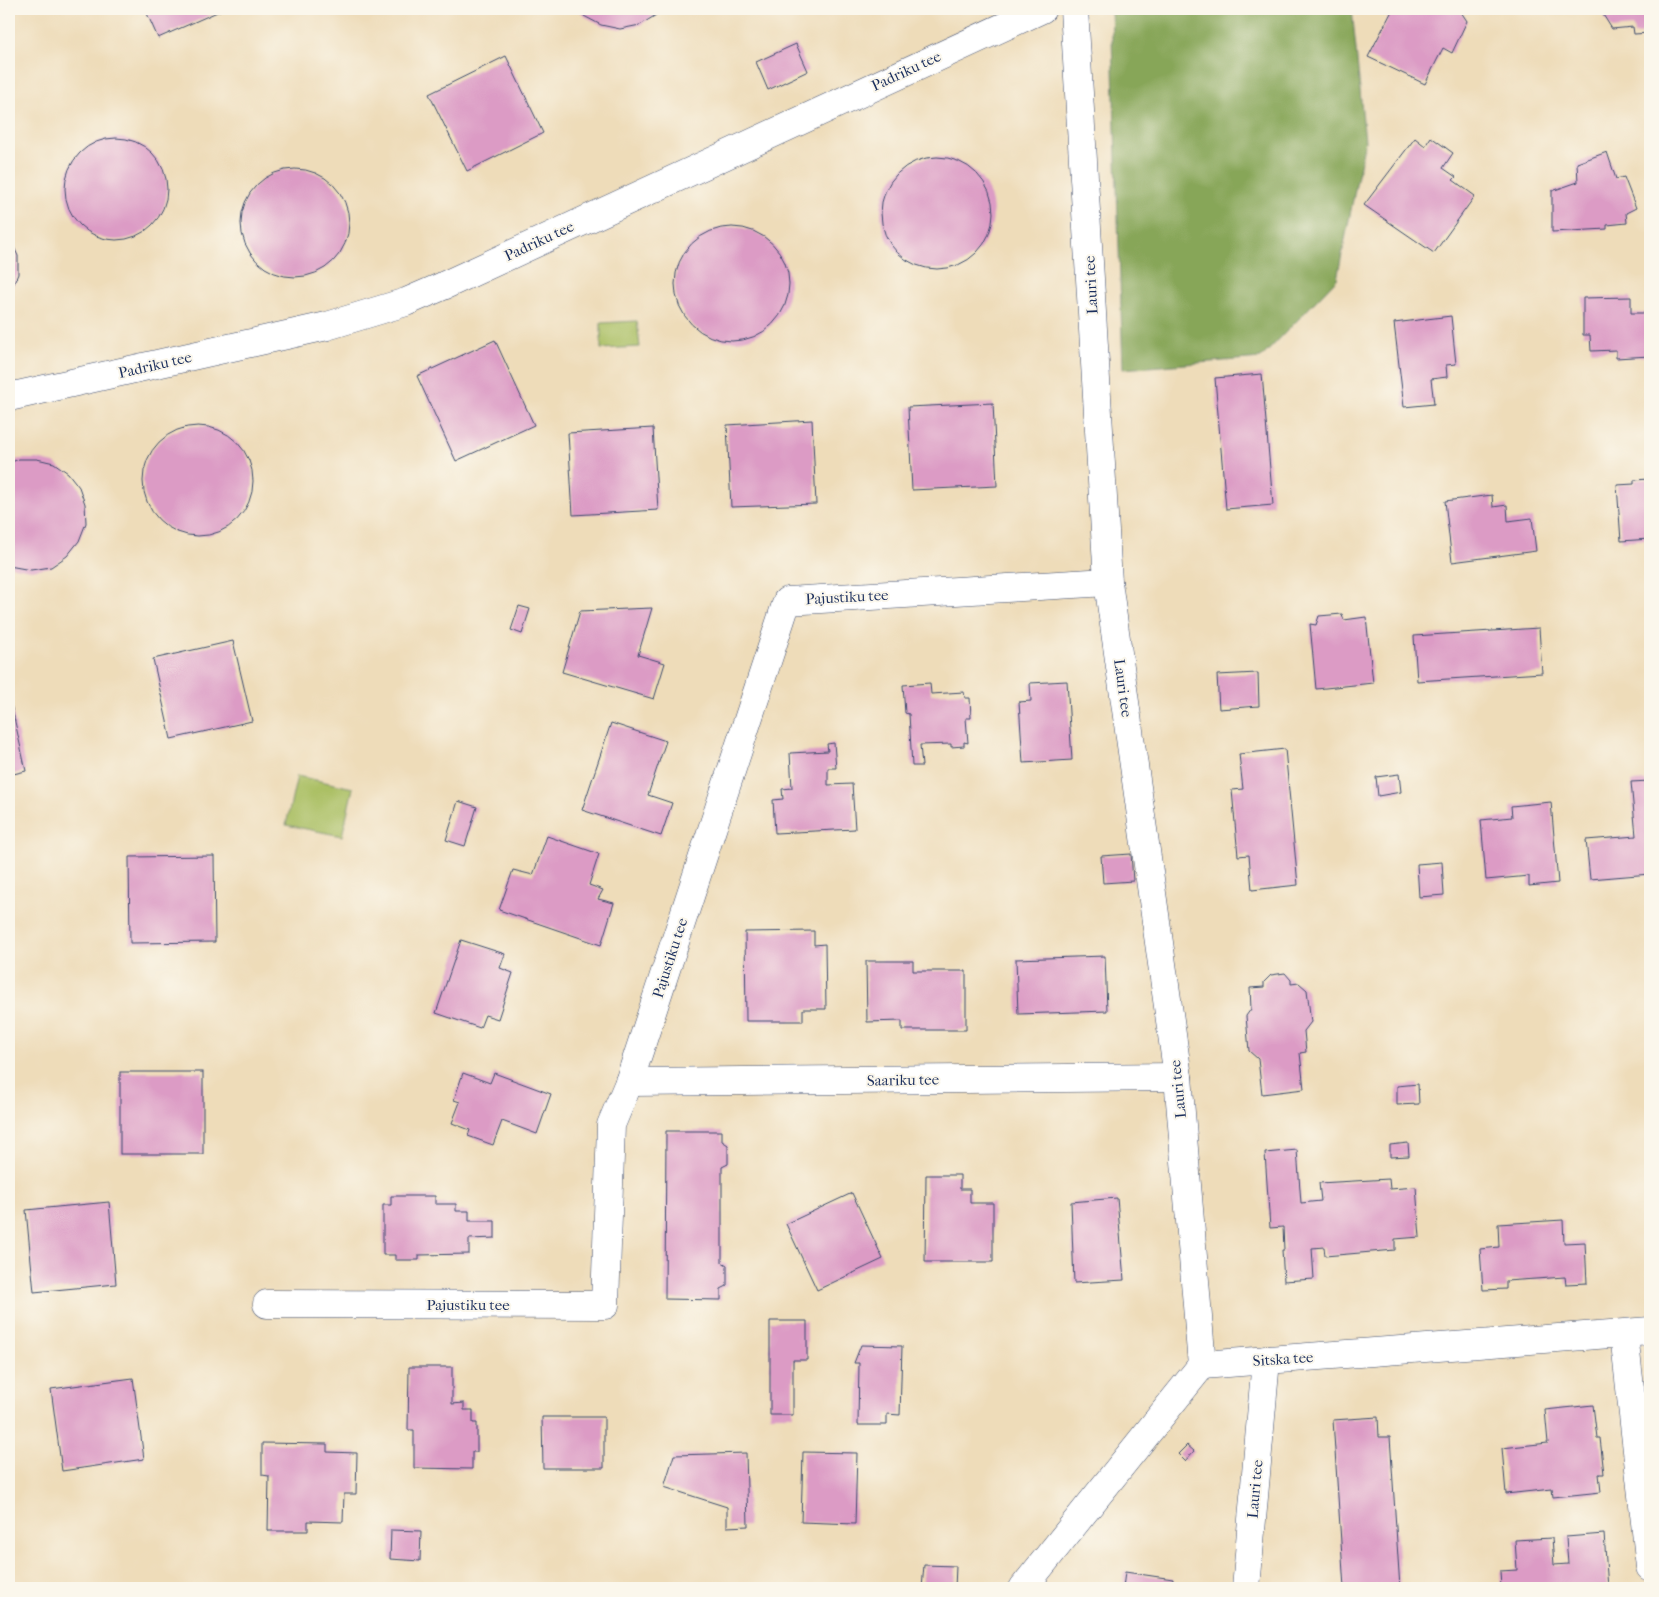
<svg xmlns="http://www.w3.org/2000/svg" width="1659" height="1597" viewBox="0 0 1659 1597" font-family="'IM FELL French Canon',serif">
  <rect width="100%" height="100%" fill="#fbf7ec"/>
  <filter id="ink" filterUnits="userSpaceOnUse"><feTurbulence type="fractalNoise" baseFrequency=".02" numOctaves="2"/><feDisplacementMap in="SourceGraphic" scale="10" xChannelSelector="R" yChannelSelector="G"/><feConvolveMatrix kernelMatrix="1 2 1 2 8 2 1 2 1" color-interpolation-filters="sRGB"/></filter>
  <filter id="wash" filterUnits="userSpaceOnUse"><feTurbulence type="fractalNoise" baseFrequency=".0096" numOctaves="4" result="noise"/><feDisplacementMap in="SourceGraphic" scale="20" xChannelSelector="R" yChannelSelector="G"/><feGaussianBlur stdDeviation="1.12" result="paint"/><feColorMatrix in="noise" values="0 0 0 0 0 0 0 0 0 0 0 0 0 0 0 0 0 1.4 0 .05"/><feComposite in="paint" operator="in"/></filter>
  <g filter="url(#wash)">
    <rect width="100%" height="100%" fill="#eedcb9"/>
    <g fill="#aabf63" stroke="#627760">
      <path d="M 637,321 L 640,347 L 601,349 L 601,323 Z"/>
      <path d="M 297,776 L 353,788 L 342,836 L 286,825 Z"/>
    </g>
    <path fill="#87a659" stroke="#516a5c" d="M 1111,9 L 1352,9 L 1365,141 L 1337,279 L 1261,358 L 1123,369 Z"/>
    <g id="blocks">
      <g fill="#dc9bc5">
        <path d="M 145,9 L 224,9 L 158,38 Z"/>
        <path d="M 578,9 L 662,9 L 656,15 L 640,25 L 620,29 L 601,25 L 584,16 Z"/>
        <path d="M 1393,9 L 1459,9 L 1467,21 L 1452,53 L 1443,48 L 1425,84 L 1368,57 Z"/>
        <path d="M 1602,9 L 1650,9 L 1650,33 L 1634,34 L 1633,27 L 1612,29 L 1602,13 Z"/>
        <path d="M 796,44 L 808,71 L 768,90 L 756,62 Z"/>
        <path d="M 506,56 L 543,133 L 467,171 L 429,94 Z"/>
        <path d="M 1431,137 L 1453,153 L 1443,168 L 1456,177 L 1453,180 L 1475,196 L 1434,253 L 1364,205 L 1415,138 L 1425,146 Z"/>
        <circle cx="116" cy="189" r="51"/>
        <path d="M 1607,152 L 1616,179 L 1624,177 L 1636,208 L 1626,213 L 1627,223 L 1607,225 L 1607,229 L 1552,232 L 1552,191 L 1578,182 L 1577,163 Z"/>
        <circle cx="937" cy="213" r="56"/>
        <circle cx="295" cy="223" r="54"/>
        <circle cx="732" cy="284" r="57"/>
        <path d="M 9,236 L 18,256 L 18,274 L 9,295 Z"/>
        <path d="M 1631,297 L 1631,313 L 1650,313 L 1650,356 L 1616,358 L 1616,350 L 1591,351 L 1590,335 L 1583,335 L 1583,298 Z"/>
        <path d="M 1451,316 L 1456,364 L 1446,365 L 1447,377 L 1431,379 L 1434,404 L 1404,407 L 1394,323 Z"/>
        <path d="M 495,340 L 534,425 L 456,461 L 417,376 Z"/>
        <path d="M 1262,374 L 1273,505 L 1226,509 L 1215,378 Z"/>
        <path d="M 993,403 L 997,486 L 912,490 L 908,407 Z"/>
        <path d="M 812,420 L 816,504 L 731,507 L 727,425 Z"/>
        <circle cx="198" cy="481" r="55"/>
        <path d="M 653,428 L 658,510 L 573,515 L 568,433 Z"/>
        <path d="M 19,459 L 37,459 L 54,463 L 68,473 L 79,487 L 85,504 L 86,523 L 79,541 L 67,556 L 51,567 L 31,570 L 9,566 L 9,463 Z"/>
        <path d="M 1650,479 L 1650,539 L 1621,541 L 1617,485 L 1634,484 L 1634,480 Z"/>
        <path d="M 1492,495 L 1493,507 L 1507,505 L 1508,521 L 1532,518 L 1536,551 L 1452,562 L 1445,501 Z"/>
        <path d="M 519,606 L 530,609 L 522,634 L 511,630 Z"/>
        <path d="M 652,608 L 638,655 L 665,663 L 654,699 L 562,672 L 580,611 Z"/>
        <path d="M 1342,614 L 1344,620 L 1366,617 L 1373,683 L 1316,689 L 1310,624 L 1316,625 L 1319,616 Z"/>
        <path d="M 1539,628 L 1542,673 L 1417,681 L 1414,636 Z"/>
        <path d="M 233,641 L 252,721 L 171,739 L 153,659 Z"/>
        <path d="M 1258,673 L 1259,706 L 1219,709 L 1217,675 Z"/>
        <path d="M 1067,681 L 1072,760 L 1023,763 L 1019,702 L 1031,701 L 1030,683 Z"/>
        <path d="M 930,683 L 931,694 L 964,692 L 965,698 L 970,698 L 971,718 L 966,718 L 968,743 L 964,742 L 964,746 L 951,747 L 951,744 L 920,745 L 922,766 L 912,766 L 909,714 L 905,713 L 903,685 Z"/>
        <path d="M 9,695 L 26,771 L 9,775 Z"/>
        <path d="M 611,723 L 666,741 L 648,795 L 672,803 L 661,836 L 582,810 Z"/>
        <path d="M 834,743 L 836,768 L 828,768 L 828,785 L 852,784 L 855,829 L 775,833 L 773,800 L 783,799 L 782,789 L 792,788 L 790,753 L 828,751 L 827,744 Z"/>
        <path d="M 1285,749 L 1298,885 L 1252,890 L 1249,855 L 1238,856 L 1232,790 L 1243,789 L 1239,754 Z"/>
        <path d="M 1399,774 L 1401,792 L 1378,796 L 1376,777 Z"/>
        <path d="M 1650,781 L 1650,874 L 1590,879 L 1586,840 L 1636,836 L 1631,782 Z"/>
        <path d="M 458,801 L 477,807 L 465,846 L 446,840 Z"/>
        <path d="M 1551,802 L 1558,883 L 1529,886 L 1529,876 L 1486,880 L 1481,820 L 1512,817 L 1511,806 Z"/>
        <path d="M 547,836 L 599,854 L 589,885 L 603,890 L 598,899 L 614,903 L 601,945 L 499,910 L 513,870 L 533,875 Z"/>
        <path d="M 1131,854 L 1133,881 L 1103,883 L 1101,856 Z"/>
        <path d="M 214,856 L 215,942 L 130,943 L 129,857 Z"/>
        <path d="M 1442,862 L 1444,895 L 1419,897 L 1417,864 Z"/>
        <path d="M 814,931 L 814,945 L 825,944 L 826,1009 L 803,1009 L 803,1021 L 746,1021 L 745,932 Z"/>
        <path d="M 461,940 L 505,954 L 500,968 L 513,973 L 498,1019 L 485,1015 L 480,1028 L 436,1013 Z"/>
        <path d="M 1105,956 L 1107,1011 L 1018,1014 L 1016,959 Z"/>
        <path d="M 866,961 L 913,961 L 913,971 L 966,971 L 966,1030 L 902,1030 L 902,1021 L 867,1022 Z"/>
        <path d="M 1285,973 L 1291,980 L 1291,984 L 1299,983 L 1307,990 L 1311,1022 L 1304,1031 L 1306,1052 L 1300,1053 L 1304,1089 L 1262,1094 L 1258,1059 L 1249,1051 L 1246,1016 L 1251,1009 L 1250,988 L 1264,987 L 1264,982 L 1271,975 Z"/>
        <rect x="120" y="1072" width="83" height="82"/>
        <path d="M 463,1073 L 490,1083 L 494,1073 L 551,1094 L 537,1134 L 502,1121 L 493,1145 L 468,1136 L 470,1130 L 452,1123 L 460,1102 L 454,1100 Z"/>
        <path d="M 1418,1084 L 1419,1104 L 1397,1105 L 1397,1086 Z"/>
        <path d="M 666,1131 L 722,1131 L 722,1141 L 728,1145 L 728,1164 L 722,1167 L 722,1262 L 727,1265 L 727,1286 L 721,1289 L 721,1300 L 665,1299 Z"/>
        <path d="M 1408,1143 L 1409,1156 L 1390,1157 L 1390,1145 Z"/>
        <path d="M 1297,1150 L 1301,1203 L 1321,1201 L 1319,1183 L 1389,1179 L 1390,1189 L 1416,1187 L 1420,1237 L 1395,1239 L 1395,1250 L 1325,1256 L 1324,1247 L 1312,1248 L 1314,1279 L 1284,1281 L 1282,1250 L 1284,1250 L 1283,1227 L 1270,1228 L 1265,1153 Z"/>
        <path d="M 926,1175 L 960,1175 L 960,1189 L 970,1189 L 970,1203 L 993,1203 L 993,1262 L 925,1262 Z"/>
        <path d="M 852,1193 L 883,1259 L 817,1290 L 786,1224 Z"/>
        <path d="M 391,1196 L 435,1196 L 435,1204 L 456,1204 L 456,1211 L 469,1211 L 469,1221 L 495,1221 L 495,1238 L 469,1239 L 469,1254 L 419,1255 L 419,1260 L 395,1260 L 395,1255 L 383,1255 L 383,1205 L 391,1205 Z"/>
        <path d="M 1117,1198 L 1124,1280 L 1074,1283 L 1071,1202 Z"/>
        <path d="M 109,1202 L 116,1284 L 34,1292 L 26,1210 Z"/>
        <path d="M 1563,1220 L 1564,1243 L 1585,1242 L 1587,1283 L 1566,1284 L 1565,1277 L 1506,1281 L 1506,1289 L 1483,1290 L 1480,1249 L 1499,1247 L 1498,1224 Z"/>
        <path d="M 770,1321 L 807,1321 L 807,1360 L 793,1360 L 793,1415 L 770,1415 Z"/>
        <path d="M 861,1345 L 902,1346 L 900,1415 L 887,1414 L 887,1425 L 858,1425 L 859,1363 L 854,1363 Z"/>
        <path d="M 409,1367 L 452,1367 L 452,1404 L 464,1403 L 464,1410 L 473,1410 L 473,1423 L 477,1423 L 477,1452 L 472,1452 L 472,1469 L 414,1468 L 414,1430 L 408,1430 Z"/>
        <path d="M 133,1378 L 144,1459 L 62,1471 L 51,1389 Z"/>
        <path d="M 1593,1405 L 1597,1438 L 1600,1438 L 1604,1474 L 1599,1474 L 1601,1492 L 1553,1497 L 1552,1489 L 1506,1494 L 1502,1448 L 1548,1443 L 1545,1410 Z"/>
        <path d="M 542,1417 L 604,1417 L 604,1468 L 543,1468 Z"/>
        <path d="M 1378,1417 L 1379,1437 L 1390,1437 L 1400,1588 L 1344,1588 L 1333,1420 Z"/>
        <path d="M 262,1443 L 327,1444 L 327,1452 L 357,1453 L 356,1494 L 344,1494 L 343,1522 L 308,1521 L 308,1531 L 268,1531 L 269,1476 L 262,1475 Z"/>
        <path d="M 1187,1445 L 1194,1451 L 1185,1461 L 1178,1454 Z"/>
        <path d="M 803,1452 L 857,1453 L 855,1524 L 801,1522 Z"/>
        <path d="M 746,1453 L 748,1526 L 727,1527 L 727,1507 L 664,1487 L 674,1455 Z"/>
        <path d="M 391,1530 L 421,1531 L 420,1561 L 390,1559 Z"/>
        <path d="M 1604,1534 L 1608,1588 L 1501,1588 L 1500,1571 L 1517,1570 L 1515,1540 L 1552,1538 L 1554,1565 L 1568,1564 L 1566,1537 Z"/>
        <path d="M 924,1565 L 956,1566 L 955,1588 L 922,1588 Z"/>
        <path d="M 1125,1572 L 1173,1579 L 1172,1588 L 1123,1588 Z"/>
      </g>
    </g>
  </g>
  <g filter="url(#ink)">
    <use href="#blocks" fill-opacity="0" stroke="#3b496c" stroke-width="1"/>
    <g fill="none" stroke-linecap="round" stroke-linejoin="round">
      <g stroke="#3b496c" stroke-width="29">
        <g id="minor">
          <path d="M 1074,9 L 1108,582 L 1178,1077 L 1202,1365"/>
          <path d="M 9,397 L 327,326 L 406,302 L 443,286 L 1042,9"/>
          <path d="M 629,1082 L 1178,1077"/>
          <path d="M 267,1304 L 605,1305 L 611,1125 L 629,1082 L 787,601 L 1108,582"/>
          <path d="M 1624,1334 L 1650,1567"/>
          <path d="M 1023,1588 L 1202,1365 L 1650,1331"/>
          <path d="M 1246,1588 L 1266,1360"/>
        </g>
      </g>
      <use href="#minor" stroke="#fff" stroke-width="28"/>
    </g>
  </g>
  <g text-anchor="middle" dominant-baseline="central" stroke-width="4" stroke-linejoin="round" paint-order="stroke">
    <g font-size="15" fill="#1b2f5e" stroke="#fbf7ec">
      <text transform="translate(906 71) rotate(-25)">Padriku tee</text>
      <text transform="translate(539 241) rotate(-25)">Padriku tee</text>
      <text transform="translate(1091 285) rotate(-93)">Lauri tee</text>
      <text transform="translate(155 365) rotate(-13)">Padriku tee</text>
      <text transform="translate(847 597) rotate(-3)">Pajustiku tee</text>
      <text transform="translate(1123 688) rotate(82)">Lauri tee</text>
      <text transform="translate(670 958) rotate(-72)">Pajustiku tee</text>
      <text transform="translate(903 1080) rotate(-1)">Saariku tee</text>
      <text transform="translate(1178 1089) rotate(-96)">Lauri tee</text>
      <text x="468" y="1305">Pajustiku tee</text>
      <text transform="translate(1283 1359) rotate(-4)">Sitska tee</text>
      <text transform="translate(1255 1489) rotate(-85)">Lauri tee</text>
    </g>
  </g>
  <rect width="1659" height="1597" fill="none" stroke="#fbf7ec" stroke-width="30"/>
</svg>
